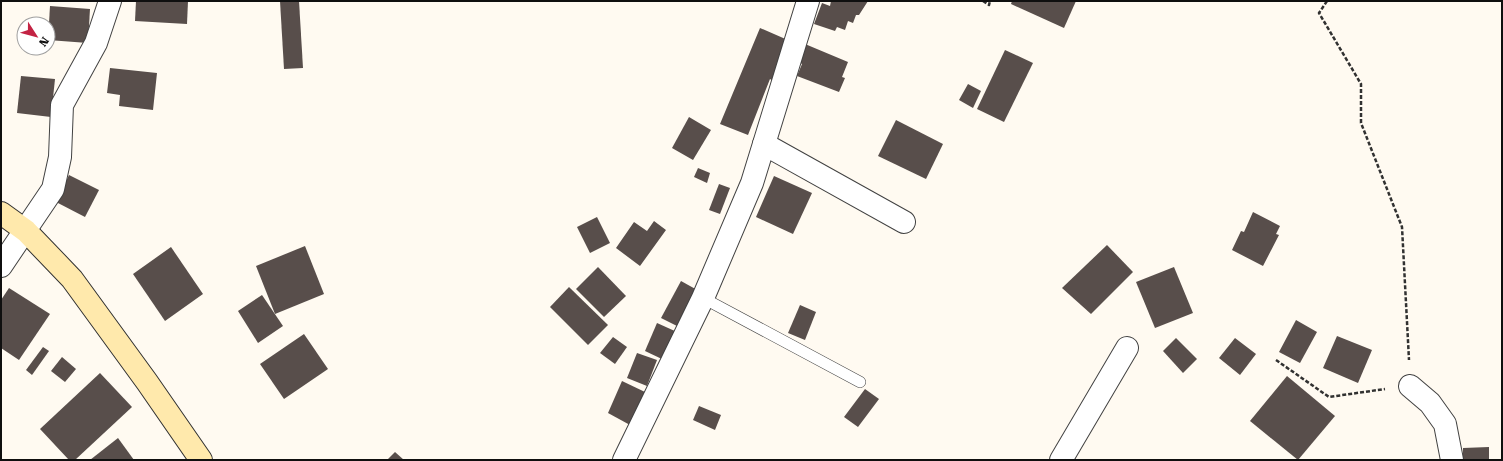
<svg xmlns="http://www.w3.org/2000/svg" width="1503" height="461" viewBox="0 0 1503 461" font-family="'Roboto Serif',serif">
  <rect width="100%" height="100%" fill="#fffaf1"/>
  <g fill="#584e4b">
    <path d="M 136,1 L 188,1 L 187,24 L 135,21 Z"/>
    <path d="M 280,1 L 299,1 L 303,68 L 284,69 Z"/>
    <path d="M 831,1 L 868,1 L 859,15 L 856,15 L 853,23 L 848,21 L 845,30 L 837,27 L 835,31 L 814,24 L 822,3 L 830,6 Z"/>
    <path d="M 1012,1 L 1076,1 L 1064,28 L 1011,4 Z"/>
    <path d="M 50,6 L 90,9 L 88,43 L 48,40 Z"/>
    <path d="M 760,28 L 790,41 L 773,81 L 770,79 L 748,135 L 720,124 Z"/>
    <path d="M 805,44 L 848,62 L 842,77 L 845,78 L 839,92 L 797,76 L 802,64 L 798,61 Z"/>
    <path d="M 1005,50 L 1033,63 L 1004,122 L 977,109 Z"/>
    <path d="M 110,68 L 157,73 L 153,110 L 119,106 L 120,95 L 107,93 Z"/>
    <path d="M 21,76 L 55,79 L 51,117 L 17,113 Z"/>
    <path d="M 968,84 L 981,91 L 973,108 L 959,100 Z"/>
    <path d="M 689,117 L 711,130 L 693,160 L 672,148 Z"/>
    <path d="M 896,120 L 943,144 L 926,179 L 878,156 Z"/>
    <path d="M 698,168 L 710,173 L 707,183 L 694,177 Z"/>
    <path d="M 69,175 L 99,190 L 85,217 L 56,202 Z"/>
    <path d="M 774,176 L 812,193 L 793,234 L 756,217 Z"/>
    <path d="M 719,184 L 730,188 L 720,214 L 709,210 Z"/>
    <path d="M 1253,212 L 1280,226 L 1276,234 L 1279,235 L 1263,266 L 1232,250 L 1241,231 L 1244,232 Z"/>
    <path d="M 597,217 L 610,243 L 590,253 L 577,227 Z"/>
    <path d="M 654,221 L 666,230 L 640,266 L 616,248 L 634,222 L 647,231 Z"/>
    <path d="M 1107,245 L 1133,272 L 1091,314 L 1062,288 Z"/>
    <path d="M 305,246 L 324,294 L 275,314 L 256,266 Z"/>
    <path d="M 171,247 L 203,294 L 165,321 L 133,274 Z"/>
    <path d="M 598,267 L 626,296 L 604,317 L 576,289 Z"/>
    <path d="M 1174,267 L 1193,313 L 1155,328 L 1136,282 Z"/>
    <path d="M 681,281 L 699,291 L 679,327 L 661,318 Z"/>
    <path d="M 569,287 L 608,325 L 588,345 L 550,307 Z"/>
    <path d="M 9,288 L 50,314 L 19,360 L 1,348 L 1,300 Z"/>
    <path d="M 262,295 L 283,326 L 258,343 L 238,311 Z"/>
    <path d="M 800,305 L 816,312 L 805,340 L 788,333 Z"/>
    <path d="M 1296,320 L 1317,332 L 1300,363 L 1279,352 Z"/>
    <path d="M 657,323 L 677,332 L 664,360 L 645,351 Z"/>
    <path d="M 304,334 L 328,369 L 284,399 L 260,364 Z"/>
    <path d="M 1337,336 L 1372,350 L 1358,383 L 1323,368 Z"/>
    <path d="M 613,337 L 627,347 L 615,364 L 600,353 Z"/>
    <path d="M 1176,338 L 1197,359 L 1183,373 L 1163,351 Z"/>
    <path d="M 1235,338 L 1256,354 L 1240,375 L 1219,358 Z"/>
    <path d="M 43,347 L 49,351 L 32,375 L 26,370 Z"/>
    <path d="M 637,353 L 657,360 L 647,386 L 627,378 Z"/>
    <path d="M 62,357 L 76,369 L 65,382 L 51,371 Z"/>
    <path d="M 100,373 L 132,407 L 75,460 L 69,460 L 40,429 Z"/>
    <path d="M 1287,376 L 1335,416 L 1298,460 L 1250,421 Z"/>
    <path d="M 622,381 L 645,392 L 630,425 L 608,413 Z"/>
    <path d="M 865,389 L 879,399 L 858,427 L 844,417 Z"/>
    <path d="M 699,406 L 721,415 L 715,430 L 693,420 Z"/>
    <path d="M 118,438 L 134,460 L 90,460 Z"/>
    <path d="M 1489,447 L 1489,460 L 1463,460 L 1463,448 Z"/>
    <path d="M 395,452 L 404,460 L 387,460 Z"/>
  </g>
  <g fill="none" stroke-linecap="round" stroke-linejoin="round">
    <g stroke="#424242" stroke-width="12">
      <path id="lane" d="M 703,298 L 860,382"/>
    </g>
    <g stroke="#424242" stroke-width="24">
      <g id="street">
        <path d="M 764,144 L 904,222"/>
        <path d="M 1,266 L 53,189 L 60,157 L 62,105 L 96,43 L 110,1"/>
        <path d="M 1410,386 L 1430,403 L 1445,424 L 1452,460"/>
        <path d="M 624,460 L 703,298 L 752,183 L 808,1"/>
        <path d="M 1061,460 L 1127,348"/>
      </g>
    </g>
    <g stroke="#313131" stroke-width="24">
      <path id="secondary" d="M 1,213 L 26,231 L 72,279 L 147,382 L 201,460"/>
    </g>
    <g stroke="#313131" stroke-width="2.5" stroke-dasharray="4 2" stroke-linecap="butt">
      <path d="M 983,1 L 989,5 L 990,1"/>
      <path d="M 1327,1 L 1319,13 L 1361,84 L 1361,123 L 1402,227 L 1409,360"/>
      <path d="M 1276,360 L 1329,397 L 1385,389"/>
    </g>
    <use href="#lane" stroke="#fff" stroke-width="11"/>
    <use href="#street" stroke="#fff" stroke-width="22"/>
    <use href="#secondary" stroke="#ffe9ac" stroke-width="22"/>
  </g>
  <rect width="1503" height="461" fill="none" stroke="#0f0f0f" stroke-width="4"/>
  <g transform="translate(36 36) rotate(126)"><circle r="19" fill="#ffffff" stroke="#9f9f9f"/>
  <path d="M0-3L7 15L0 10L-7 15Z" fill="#c32343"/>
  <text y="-6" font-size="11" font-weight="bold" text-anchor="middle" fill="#0f0f0f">N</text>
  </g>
</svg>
